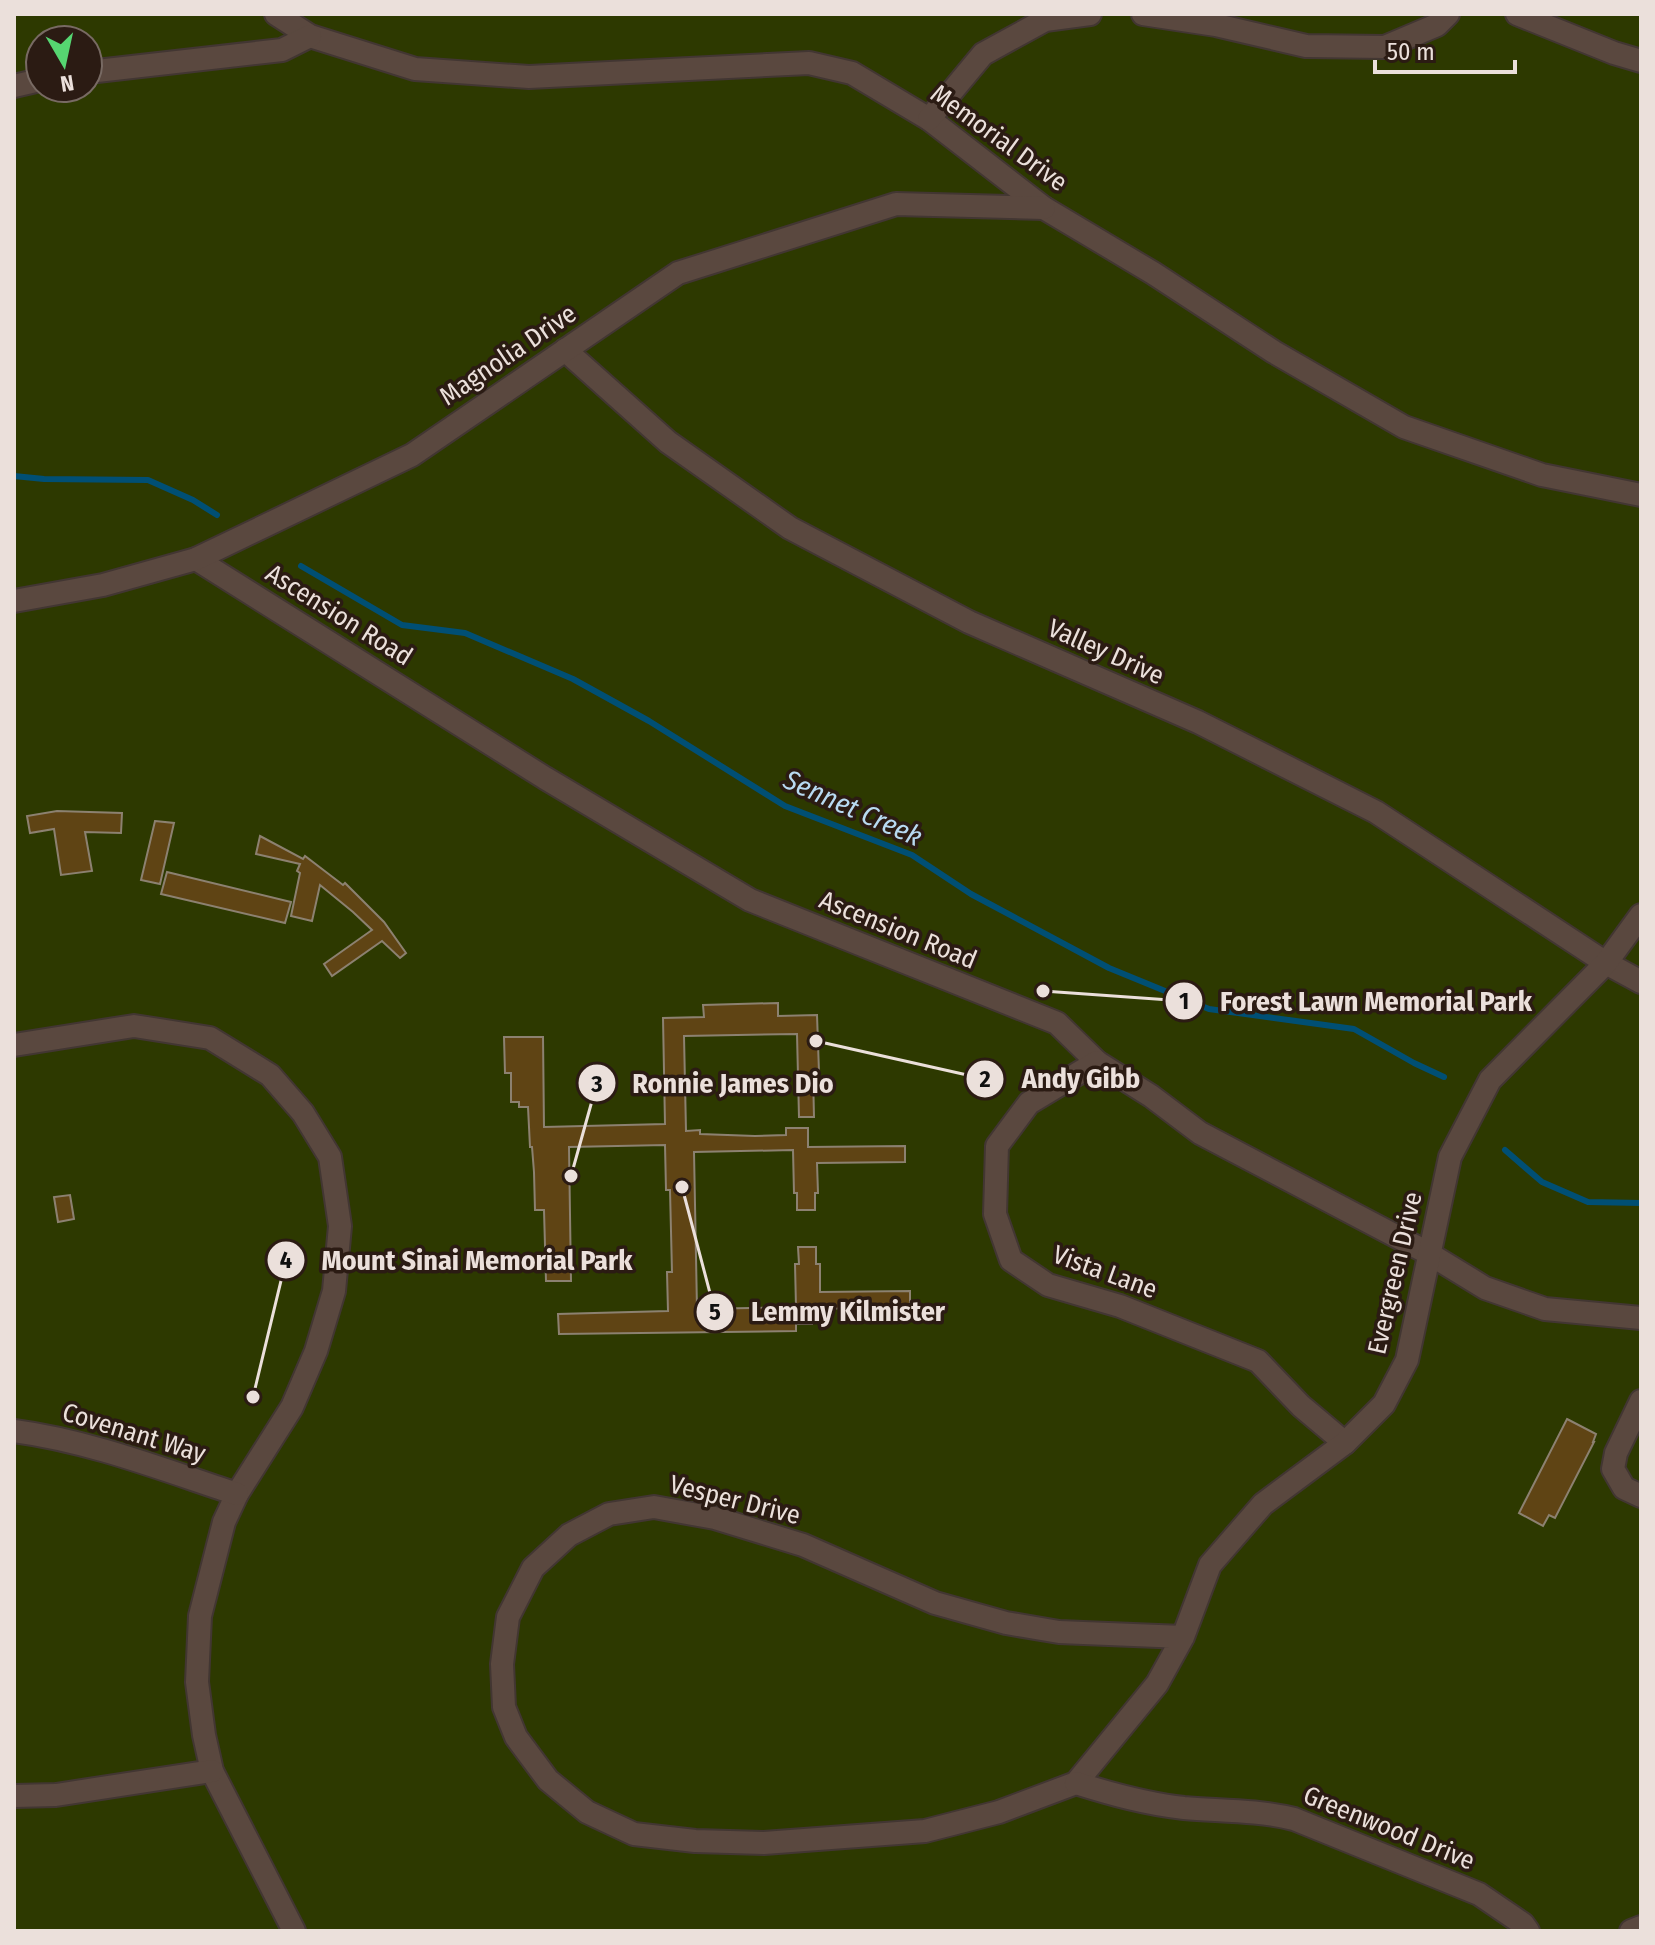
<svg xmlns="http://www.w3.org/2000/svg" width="1655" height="1945" viewBox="0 0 1655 1945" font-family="'Fira Sans Condensed',sans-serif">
  <rect width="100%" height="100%" fill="#2b1b13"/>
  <path fill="#2d3900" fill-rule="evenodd" d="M 14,14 L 1641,14 L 1641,1931 L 14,1931 ZM 40,40 L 88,40 L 88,88 L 40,88 Z"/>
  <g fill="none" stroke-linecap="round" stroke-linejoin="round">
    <g stroke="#004f74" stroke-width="6">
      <path d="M 14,476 L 44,479 L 148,480 L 193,500 L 217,515"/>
      <path d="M 301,566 L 402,625 L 465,633 L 573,679 L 649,721 L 785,806 L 912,855 L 971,894 L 1109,968 L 1209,1009 L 1354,1029 L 1414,1063 L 1444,1077"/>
      <path d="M 1505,1150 L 1542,1182 L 1588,1202 L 1641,1203"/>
    </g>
  </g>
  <g fill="#5f4414" stroke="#8c8170" stroke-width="2">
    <path d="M 57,811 L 122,813 L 121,833 L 85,832 L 92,871 L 61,875 L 54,829 L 30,833 L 27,816 Z"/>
    <path d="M 155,821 L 174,823 L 160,884 L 141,880 Z"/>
    <path d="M 260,836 L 303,859 L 305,856 L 343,885 L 345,883 L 384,922 L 406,953 L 400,958 L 382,941 L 332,976 L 324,964 L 372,930 L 353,912 L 320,885 L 312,921 L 291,916 L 300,873 L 297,871 L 300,864 L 256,854 Z"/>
    <path d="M 167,872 L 291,902 L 285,923 L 161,894 Z"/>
    <path d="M 778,1003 L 778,1016 L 817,1015 L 819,1072 L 813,1073 L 814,1117 L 799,1117 L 797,1034 L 684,1036 L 686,1131 L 700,1130 L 700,1134 L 755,1136 L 786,1135 L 786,1128 L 808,1128 L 808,1147 L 905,1146 L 905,1162 L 817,1163 L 818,1193 L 815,1193 L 815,1210 L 797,1210 L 797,1193 L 794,1193 L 793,1150 L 694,1152 L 697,1309 L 796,1307 L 795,1264 L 799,1264 L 798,1247 L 816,1247 L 816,1264 L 820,1264 L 820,1292 L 910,1291 L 910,1307 L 811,1309 L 812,1324 L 796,1324 L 796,1331 L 559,1334 L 558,1314 L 668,1311 L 667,1272 L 672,1272 L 670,1190 L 666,1190 L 665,1145 L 569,1147 L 571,1281 L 546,1281 L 544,1210 L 535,1210 L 534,1172 L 532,1147 L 530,1147 L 528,1107 L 519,1107 L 519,1102 L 511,1102 L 511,1073 L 505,1073 L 504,1037 L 543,1037 L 544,1127 L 665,1124 L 663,1018 L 704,1017 L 703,1005 Z"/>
    <path d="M 70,1195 L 74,1219 L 58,1222 L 54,1197 Z"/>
    <path d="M 1567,1419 L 1596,1434 L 1593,1442 L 1594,1442 L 1555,1518 L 1549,1515 L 1543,1526 L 1519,1513 Z"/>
  </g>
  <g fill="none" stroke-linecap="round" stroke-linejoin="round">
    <g stroke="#423632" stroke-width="26">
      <g id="minor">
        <path d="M 276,14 L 310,36 L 415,69 L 529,77 L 809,63 L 852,73 L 929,119 L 1044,208 L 1153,273 L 1274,352 L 1404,427 L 1542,475 L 1641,495"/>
        <path d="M 1143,14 L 1216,25 L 1306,46 L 1385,47 L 1437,25 L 1448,14"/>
        <path d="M 1517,14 L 1614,53 L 1641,61"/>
        <path d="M 88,72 L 282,50 L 310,36"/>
        <path d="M 14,86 L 40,80"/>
        <path d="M 929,119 L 983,54 L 1045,20 L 1090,14"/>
        <path d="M 565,350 L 668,442 L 790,528 L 969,622 L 1198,722 L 1376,812 L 1606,963 L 1641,982"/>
        <path d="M 196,559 L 545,778 L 750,900 L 1057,1023 L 1097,1062 L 1151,1096 L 1200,1133 L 1428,1253 L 1485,1288 L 1545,1309 L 1641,1318"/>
        <path d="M 14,601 L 103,585 L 196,559 L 412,455 L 678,273 L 896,204 L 1044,208"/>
        <path d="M 14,1045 L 134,1026 L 210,1038 L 270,1075 L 303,1113 L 330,1157 L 340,1226 L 334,1291 L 316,1351 L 292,1407 L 237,1494 L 224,1522 L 200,1616 L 197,1682 L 204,1735 L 212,1771 L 294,1931"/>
        <path d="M 1097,1062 L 1029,1103 L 997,1146 L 995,1214 L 1011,1260 L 1048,1285 L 1120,1306 L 1258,1361 L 1301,1406 L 1345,1443"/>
        <path d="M 1641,1401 L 1616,1453 L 1613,1469 L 1624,1488 L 1641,1496"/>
        <path d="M 14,1431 C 90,1441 164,1470 237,1494"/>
        <path d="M 1183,1637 L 1059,1632 L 1006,1623 L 935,1603 L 803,1545 L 715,1518 L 654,1507 L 609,1514 L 569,1535 L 533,1568 L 508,1617 L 502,1664 L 504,1707 L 516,1737 L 548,1780 L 587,1812 L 634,1834 L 695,1841 L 764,1843 L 925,1831 L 999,1812 L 1076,1783 L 1157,1684 L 1183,1637 L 1210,1565 L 1263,1504 L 1345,1443 L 1384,1404 L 1407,1360 L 1450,1157 L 1490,1080 L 1606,963 L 1641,915"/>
        <path d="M 1076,1783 C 1111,1794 1146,1804 1184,1808 C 1221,1811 1257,1810 1294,1819 L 1479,1894 L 1523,1924 L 1528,1931"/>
        <path d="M 14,1796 L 56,1795 L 212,1771"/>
        <path d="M 1631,1931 L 1641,1927"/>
      </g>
    </g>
    <use href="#minor" stroke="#5a483f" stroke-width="22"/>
  </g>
  <g text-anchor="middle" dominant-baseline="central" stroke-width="7" stroke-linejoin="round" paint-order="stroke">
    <g font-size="26" fill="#ebe0db" stroke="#2b1b13">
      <text transform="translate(999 138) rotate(36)">Memorial Drive</text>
      <text transform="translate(508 355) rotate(-34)">Magnolia Drive</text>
      <text transform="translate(339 615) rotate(32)">Ascension Road</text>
      <text transform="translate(1106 652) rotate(24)">Valley Drive</text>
      <text transform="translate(898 930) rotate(22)">Ascension Road</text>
      <text transform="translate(1105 1272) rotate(20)">Vista Lane</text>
      <text transform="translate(1395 1273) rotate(-77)">Evergreen Drive</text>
      <text transform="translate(134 1433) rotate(17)">Covenant Way</text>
      <text transform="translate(735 1500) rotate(14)">Vesper Drive</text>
      <text transform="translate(1389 1828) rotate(22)">Greenwood Drive</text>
    </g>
    <g font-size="28" font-style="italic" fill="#b8daf1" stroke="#2b1b13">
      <text transform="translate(853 808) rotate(24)">Sennet Creek</text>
    </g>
  </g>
  <path fill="none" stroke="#ebe0db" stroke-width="3" d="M1043 991L1184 1001M816 1041L985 1079M571 1176L597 1083M253 1397L286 1260M682 1187L715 1312"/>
  <g fill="#ebe0db" stroke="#2b1b13" stroke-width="3">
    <circle cx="1043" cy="991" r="8"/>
    <circle cx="816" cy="1041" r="8"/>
    <circle cx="571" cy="1176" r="8"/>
    <circle cx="253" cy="1397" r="8"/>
    <circle cx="682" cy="1187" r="8"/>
    <circle cx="1184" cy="1001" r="20"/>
    <circle cx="985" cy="1079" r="20"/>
    <circle cx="597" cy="1083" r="20"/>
    <circle cx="286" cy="1260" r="20"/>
    <circle cx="715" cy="1312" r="20"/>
  </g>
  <g font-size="24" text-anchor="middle" font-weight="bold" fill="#111">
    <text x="1184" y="1009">1</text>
    <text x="985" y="1087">2</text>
    <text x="597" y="1092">3</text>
    <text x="286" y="1268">4</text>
    <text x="715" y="1320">5</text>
  </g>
  <g font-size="28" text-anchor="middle" font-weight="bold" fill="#ebe0db" stroke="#2b1b13" stroke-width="7" stroke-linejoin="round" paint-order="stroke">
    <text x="1376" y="1011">Forest Lawn Memorial Park</text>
    <text x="1081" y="1088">Andy Gibb</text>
    <text x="733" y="1093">Ronnie James Dio</text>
    <text x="477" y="1270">Mount Sinai Memorial Park</text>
    <text x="848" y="1321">Lemmy Kilmister</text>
  </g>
  <rect width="1655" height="1945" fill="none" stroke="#ebe0db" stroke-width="32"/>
  <g transform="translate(64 64) rotate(171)"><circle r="38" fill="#2b1b13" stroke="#786a63" stroke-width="2"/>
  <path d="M0-6L14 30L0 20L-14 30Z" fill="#56d671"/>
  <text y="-12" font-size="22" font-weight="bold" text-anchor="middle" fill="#ebe0db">N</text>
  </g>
  <path d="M1375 60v12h140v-12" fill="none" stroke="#ebe0db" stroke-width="4"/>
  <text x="1387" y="60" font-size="24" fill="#ebe0db" stroke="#2b1b13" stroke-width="6" paint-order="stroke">50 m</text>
</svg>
